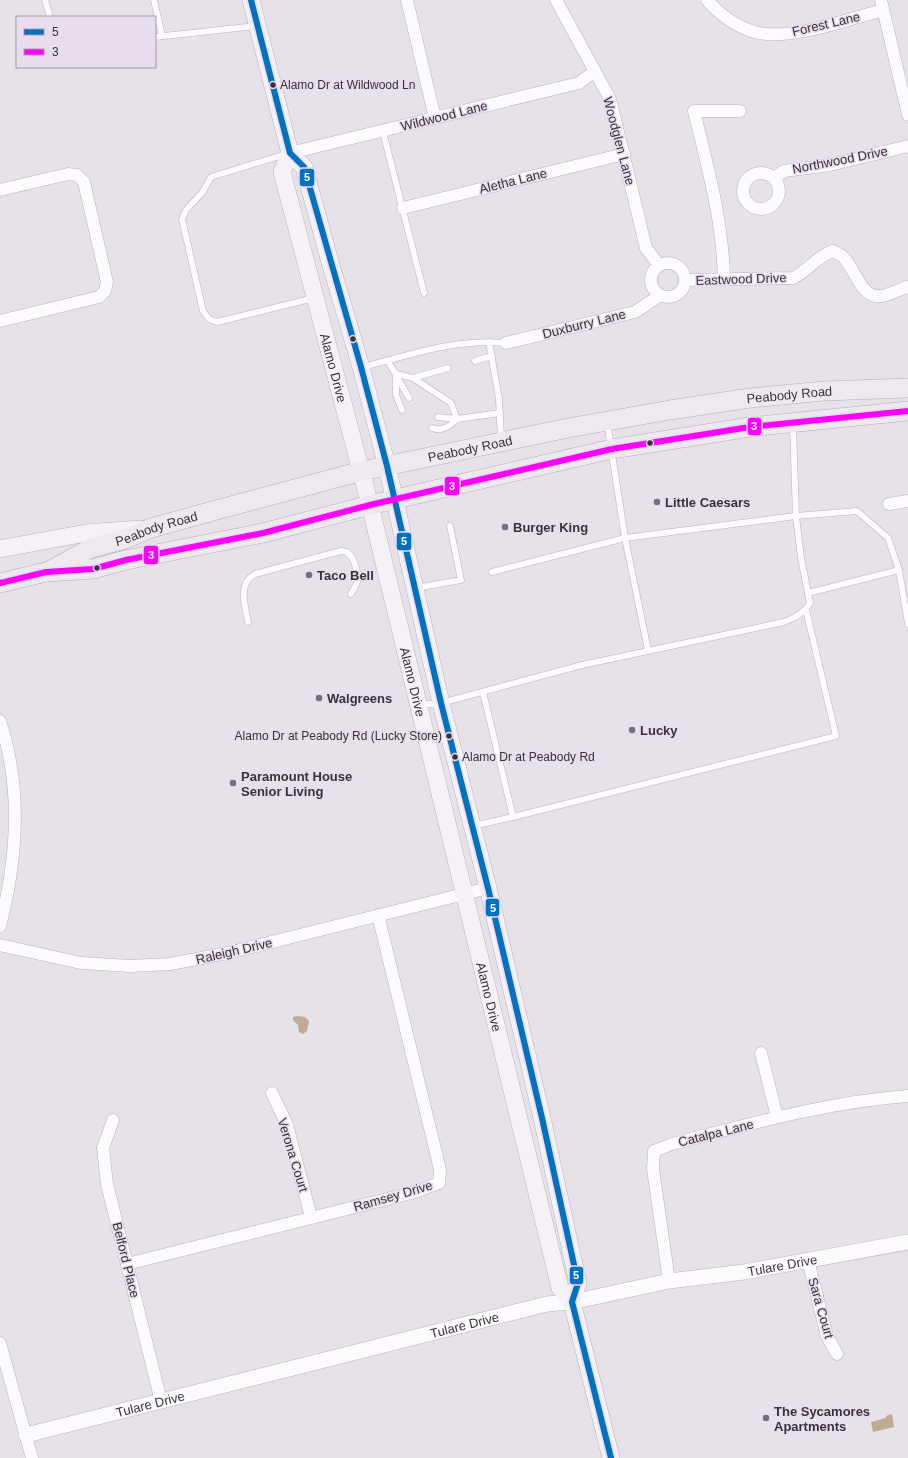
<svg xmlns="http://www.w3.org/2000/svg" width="908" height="1458" viewBox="0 0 908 1458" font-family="Helvetica,sans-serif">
  <rect width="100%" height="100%" fill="#e7e1ea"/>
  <g fill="#bdac92">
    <path d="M 297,1016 L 305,1017 L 309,1021 L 307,1031 L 303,1034 L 299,1032 L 298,1025 L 293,1020 L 293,1017 Z"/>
    <path d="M 892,1414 L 894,1427 L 873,1432 L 871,1422 L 886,1418 L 886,1416 Z"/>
  </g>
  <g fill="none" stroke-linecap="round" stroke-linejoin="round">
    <g stroke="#b8b4bb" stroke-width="7">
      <g id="service">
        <path d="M 45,0 L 50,17"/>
        <path d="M 154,0 L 162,36"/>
        <path d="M 155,37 L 256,26"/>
        <path d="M 383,132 L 424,293"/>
        <path d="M 286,154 L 211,177 L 202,193 L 186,210 L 182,219 L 203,311 L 209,319 L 217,322 L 314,298"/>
        <path d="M 489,342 L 499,399 L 501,439"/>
        <path d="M 388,361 L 409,398"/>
        <path d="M 475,361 L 492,356"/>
        <path d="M 362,367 C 411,355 455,338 506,343"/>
        <path d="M 413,378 L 448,368"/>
        <path d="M 402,410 L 396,395 L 396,374 L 413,378 L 451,403 L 457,419 C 450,426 442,432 432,428"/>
        <path d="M 438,417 L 457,419 L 500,413"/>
        <path d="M 607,422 L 625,538 L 648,650"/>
        <path d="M 492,572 L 625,538 L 796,516 L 857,511 L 888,538 L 899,570"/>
        <path d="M 416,588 L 461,580 L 450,526"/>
        <path d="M 808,593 L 899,570 L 908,624"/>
        <path d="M 248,622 C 245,605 237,584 255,574 L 341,551 L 347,552 C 354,557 359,573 357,582 C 356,586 353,590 351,594"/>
        <path d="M 483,692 L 513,817 L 836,736 L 806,610"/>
        <path d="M 419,705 L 441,703 L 582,665 L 784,622 C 796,618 804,613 810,603 L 801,558 L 796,516 L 793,425"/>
        <path d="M 473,826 L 513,817"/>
      </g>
    </g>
    <g stroke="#b8b4bb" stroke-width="13">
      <g id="minor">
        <path d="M 407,0 L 435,118"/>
        <path d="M 556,0 L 610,99 L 646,248 L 659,265"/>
        <path d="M 707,0 C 721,16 744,33 767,34 C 801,37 849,19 883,10"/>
        <path d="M 881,0 L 908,115"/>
        <path d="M 290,153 L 579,83 L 595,71"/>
        <circle cx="761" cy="191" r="18"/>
        <path d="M 774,178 L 784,171 L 830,165 L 908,146"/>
        <path d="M 0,190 L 68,174 L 77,175 L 84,182 L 86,191 L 107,282 L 105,291 L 99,297 L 0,321"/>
        <path d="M 403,208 L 624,154"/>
        <circle cx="668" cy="280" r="17"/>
        <path d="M 686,280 L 793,278 C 808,271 817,256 833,251 C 836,253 841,254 843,257 C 854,267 859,292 875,296 C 885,298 898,289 908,287"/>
        <path d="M 724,280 C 723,222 708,168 694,111 L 740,111"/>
        <path d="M 506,343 L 635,312 L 659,296"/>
        <path d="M 889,504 L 908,501"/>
        <path d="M 0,721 C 22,787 17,860 0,926"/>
        <path d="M 0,945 L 81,963 L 130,966 L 170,964 L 228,953 L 488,888"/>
        <path d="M 761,1053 L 777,1117"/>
        <path d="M 272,1093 L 287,1125 L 311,1217"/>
        <path d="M 113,1120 L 103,1148 L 107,1184 L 161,1401"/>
        <path d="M 808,1260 L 827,1336 L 837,1354"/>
        <path d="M 127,1264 L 415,1192 L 439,1183 L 440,1170 L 437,1157 L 378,915"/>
        <path d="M 669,1281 L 653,1169 L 654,1151 L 672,1144 C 750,1124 827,1102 908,1096"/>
        <path d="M 0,1343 L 32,1458"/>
      </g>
    </g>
    <g stroke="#b8b4bb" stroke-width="16">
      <g id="tertiary">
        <path id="s1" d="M 26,1435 L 547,1304 L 572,1302 L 669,1281 L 744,1272 L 908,1242"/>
      </g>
    </g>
    <g stroke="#b8b4bb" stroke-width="18">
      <g id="secondary">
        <path d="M 251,0 L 290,153 L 304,167 L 330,262 L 361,367 L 387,466 L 441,703 L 488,888 L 542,1118 L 578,1283 L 572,1302"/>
        <path id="s2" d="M 290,153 L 282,172 L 370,505 L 560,1288 L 572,1302 L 611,1458"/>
        <path d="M 0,549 L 86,533 L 141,529"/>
      </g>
    </g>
    <g stroke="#b6acba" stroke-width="20">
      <g id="primary">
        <path id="s3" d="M 51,570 L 91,548 L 125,539 L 151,528 L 220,509 L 362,471 L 568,428 L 670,410 L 750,398 L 824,391 L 908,388"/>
        <path d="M 0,583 L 46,572 L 93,569 L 126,560 L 263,533 L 370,505 L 612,449 L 750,427 L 908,411"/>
      </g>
    </g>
    <use href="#service" stroke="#fbfafc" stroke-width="6"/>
    <use href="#minor" stroke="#fbfafc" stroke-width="12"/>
    <use href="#tertiary" stroke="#fbfafc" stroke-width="15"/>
    <use href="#secondary" stroke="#f5f1f6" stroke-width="17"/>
    <use href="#primary" stroke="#ede9ef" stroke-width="19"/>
    <g stroke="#e8ddee" stroke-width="9">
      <path id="bus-1" d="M 251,0 L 290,153 L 304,167 L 361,367 L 387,466 L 441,703 L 488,888 L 542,1118 L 578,1283 L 572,1302 L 611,1458"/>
    </g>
    <g stroke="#e8ddee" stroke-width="9">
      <path id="bus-2" d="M 0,583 L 46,572 L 93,569 L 126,560 L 263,533 L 370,505 L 612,449 L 750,427 L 908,411"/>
    </g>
    <use href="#bus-1" stroke="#0070c0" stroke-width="6"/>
    <use href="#bus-2" stroke="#f0f" stroke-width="6"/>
  </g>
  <g fill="#38333a" stroke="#e8ddee" stroke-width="1.5">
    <circle cx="273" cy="85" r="3.5"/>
    <circle cx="353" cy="339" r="3.5"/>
    <circle cx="650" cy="443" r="3.5"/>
    <circle cx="97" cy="568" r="3.5"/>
    <circle cx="449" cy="736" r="3.5"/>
    <circle cx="455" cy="757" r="3.5"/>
  </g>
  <g fill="#757078" stroke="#e8ddee" stroke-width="1.5">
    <circle cx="657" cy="502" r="4"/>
    <circle cx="505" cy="527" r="4"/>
    <circle cx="309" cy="575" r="4"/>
    <circle cx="319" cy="698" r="4"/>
    <circle cx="632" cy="730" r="4"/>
    <circle cx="233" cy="783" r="4"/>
    <circle cx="766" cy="1418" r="4"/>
  </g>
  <g text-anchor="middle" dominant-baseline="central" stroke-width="3" stroke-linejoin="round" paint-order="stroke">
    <g font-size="12" fill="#38333a" stroke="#e8ddee" text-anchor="start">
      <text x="280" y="85">Alamo Dr at Wildwood Ln</text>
      <text x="442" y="736" text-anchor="end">Alamo Dr at Peabody Rd (Lucky Store)</text>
      <text x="462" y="757">Alamo Dr at Peabody Rd</text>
    </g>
    <g font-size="13" fill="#38333a" stroke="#e8ddee">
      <text transform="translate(826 24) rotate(-13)">Forest Lane</text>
      <text transform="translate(444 116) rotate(-14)">Wildwood Lane</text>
      <text transform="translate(619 141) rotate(75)">Woodglen Lane</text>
      <text transform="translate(840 160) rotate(-11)">Northwood Drive</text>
      <text transform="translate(513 181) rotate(-14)">Aletha Lane</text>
      <text transform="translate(741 279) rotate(-2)">Eastwood Drive</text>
      <text transform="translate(584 324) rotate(-14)">Duxburry Lane</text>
      <text stroke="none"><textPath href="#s2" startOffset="223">Alamo Drive</textPath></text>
      <text stroke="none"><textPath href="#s3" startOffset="762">Peabody Road</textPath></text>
      <text stroke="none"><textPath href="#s3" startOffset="438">Peabody Road</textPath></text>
      <text stroke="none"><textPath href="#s3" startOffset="114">Peabody Road</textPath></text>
      <text stroke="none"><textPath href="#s2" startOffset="547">Alamo Drive</textPath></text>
      <text transform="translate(234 951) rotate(-13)">Raleigh Drive</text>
      <text stroke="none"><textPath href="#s2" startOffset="871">Alamo Drive</textPath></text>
      <text transform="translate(716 1133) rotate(-14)">Catalpa Lane</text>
      <text transform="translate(293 1155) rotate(73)">Verona Court</text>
      <text transform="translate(393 1196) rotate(-16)">Ramsey Drive</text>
      <text transform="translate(126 1260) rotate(76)">Belford Place</text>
      <text stroke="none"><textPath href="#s1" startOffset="776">Tulare Drive</textPath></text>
      <text transform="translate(821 1308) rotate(74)">Sara Court</text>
      <text stroke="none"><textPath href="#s1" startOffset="452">Tulare Drive</textPath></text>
      <text stroke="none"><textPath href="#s1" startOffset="128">Tulare Drive</textPath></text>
    </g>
    <g font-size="13" font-weight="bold" fill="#38333a" stroke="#e8ddee" text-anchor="start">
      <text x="665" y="502">Little Caesars</text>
      <text x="513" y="527">Burger King</text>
      <text x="317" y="575">Taco Bell</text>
      <text x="327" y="698">Walgreens</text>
      <text x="640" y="730">Lucky</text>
      <text x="241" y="776">Paramount House<tspan x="241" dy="15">Senior Living</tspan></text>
      <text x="774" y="1411">The Sycamores<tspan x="774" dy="15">Apartments</tspan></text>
    </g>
  </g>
  <g stroke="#e8ddee" stroke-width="1.5">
    <rect x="299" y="168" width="16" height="19" rx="4" fill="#0070c0"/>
    <rect x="747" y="417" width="15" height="19" rx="4" fill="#f0f"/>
    <rect x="444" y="476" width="16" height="20" rx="4" fill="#f0f"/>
    <rect x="396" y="532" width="16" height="19" rx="4" fill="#0070c0"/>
    <rect x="143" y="545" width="16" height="20" rx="4" fill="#f0f"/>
    <rect x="485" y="898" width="15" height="19" rx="4" fill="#0070c0"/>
    <rect x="569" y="1266" width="15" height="19" rx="4" fill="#0070c0"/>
  </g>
  <g font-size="11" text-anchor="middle" font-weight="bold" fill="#fff">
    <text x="307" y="181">5</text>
    <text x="754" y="430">3</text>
    <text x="452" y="490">3</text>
    <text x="404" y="545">5</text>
    <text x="151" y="559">3</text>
    <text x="493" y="912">5</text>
    <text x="576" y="1279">5</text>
  </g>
  <rect x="16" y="16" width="140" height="52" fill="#e8ddee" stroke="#a299a6"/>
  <rect x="24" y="29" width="20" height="6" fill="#0070c0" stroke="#a299a6"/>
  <text x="52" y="36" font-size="12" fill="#38333a">5</text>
  <rect x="24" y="49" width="20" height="6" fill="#ff00ff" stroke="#a299a6"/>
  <text x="52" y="56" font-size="12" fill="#38333a">3</text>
</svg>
